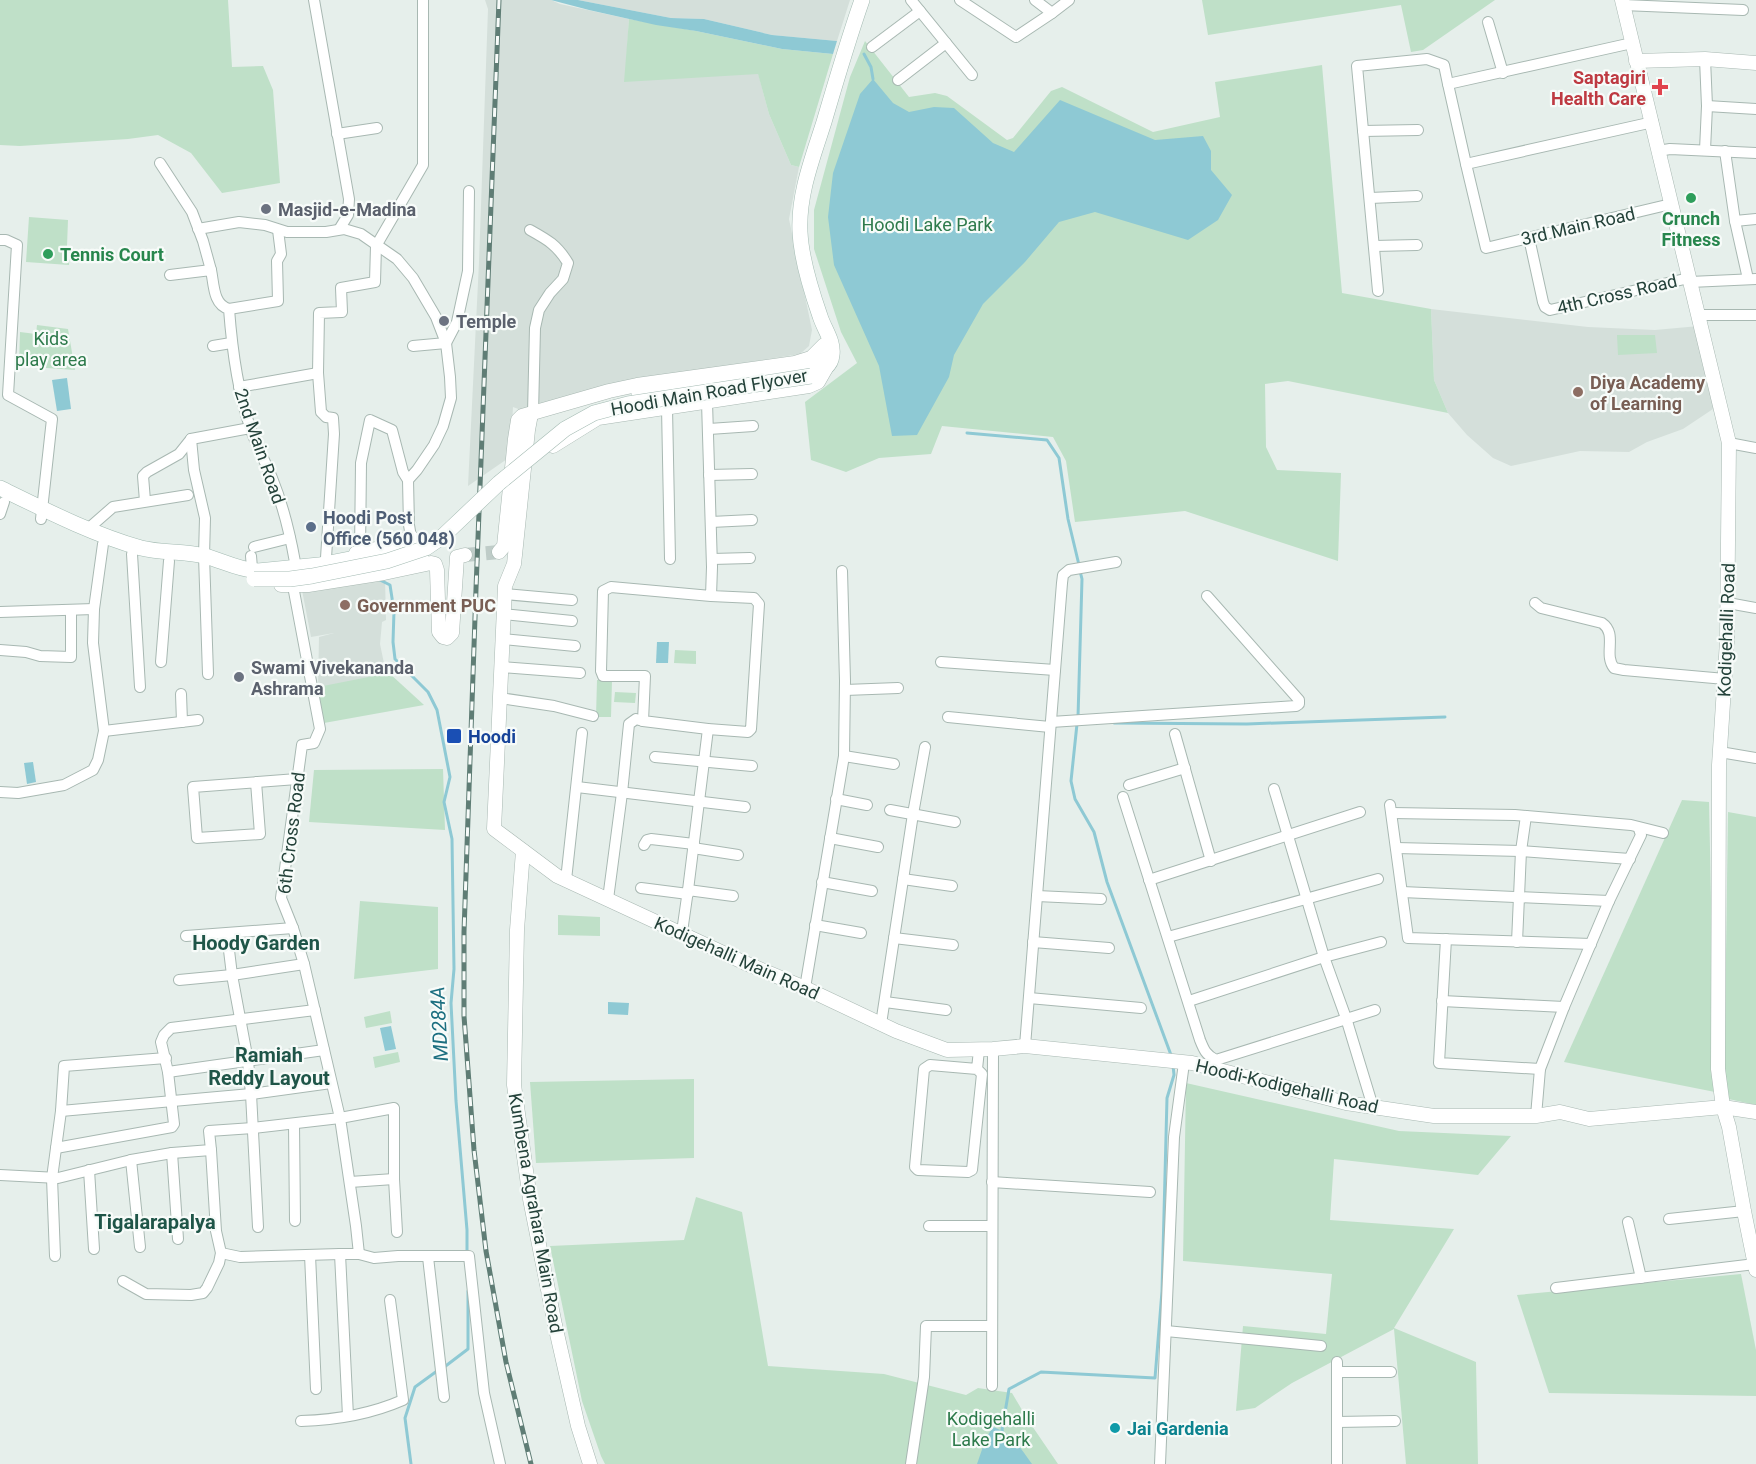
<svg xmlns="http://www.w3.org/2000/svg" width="1756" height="1464" viewBox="0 0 1756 1464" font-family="Roboto,sans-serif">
  <rect width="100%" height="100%" fill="#e6efeb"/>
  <g fill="#d4dfda">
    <path d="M 485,0 L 551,0 L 560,4 L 629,19 L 625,81 L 758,73 L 769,114 L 791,165 L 799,167 L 789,219 L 812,330 L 809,346 L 800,354 L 623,382 L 521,410 L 513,407 L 510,457 L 468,486 L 479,262 L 488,9 Z"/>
    <path d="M 578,0 L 850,0 L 837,41 L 772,35 L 704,19 L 671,18 Z"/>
    <path d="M 1431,309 L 1588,327 L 1655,330 L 1699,326 L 1719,405 L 1683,429 L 1647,442 L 1629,452 L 1580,451 L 1511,466 L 1493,458 L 1467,435 L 1448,413 L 1434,380 Z"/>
    <path d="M 385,578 L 386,620 L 382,622 L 380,644 L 387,678 L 318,687 L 319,637 L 334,633 L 311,637 L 302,590 Z"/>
  </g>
  <g fill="#bfe0c8">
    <path d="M 0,0 L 228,0 L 232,67 L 263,66 L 273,90 L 280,183 L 222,193 L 191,153 L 158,135 L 128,139 L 20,146 L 0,145 Z"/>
    <path d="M 1202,0 L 1495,0 L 1423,50 L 1411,52 L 1401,5 L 1208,35 Z"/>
    <path d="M 629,19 L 696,31 L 782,49 L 833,54 L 799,167 L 791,165 L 769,114 L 758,74 L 624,82 Z"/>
    <path d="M 865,41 L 909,97 L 935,93 L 947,96 L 1007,140 L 1013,138 L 1051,91 L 1062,87 L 1153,132 L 1220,117 L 1215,82 L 1322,65 L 1342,293 L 1431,309 L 1434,380 L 1448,413 L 1288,381 L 1265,384 L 1266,447 L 1277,470 L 1341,473 L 1338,561 L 1185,511 L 1075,522 L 1066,461 L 1053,437 L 942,426 L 931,454 L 879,458 L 846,472 L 811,460 L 805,402 L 857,363 L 841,332 L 814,249 L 814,210 L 850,77 Z"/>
    <path d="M 29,217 L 68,220 L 67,246 L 70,247 L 69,265 L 26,262 Z"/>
    <path d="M 37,325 L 68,329 L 75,370 L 19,366 L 20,332 L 36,334 Z"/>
    <path d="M 1617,335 L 1655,335 L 1657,353 L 1618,355 Z"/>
    <path d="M 675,650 L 696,651 L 696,664 L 674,663 Z"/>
    <path d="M 389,673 L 424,705 L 324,723 L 318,687 Z"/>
    <path d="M 597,680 L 612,680 L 611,717 L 596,717 Z"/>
    <path d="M 615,692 L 636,693 L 635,703 L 614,702 Z"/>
    <path d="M 443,769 L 445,830 L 309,822 L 314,770 Z"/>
    <path d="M 1682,800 L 1709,802 L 1715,1092 L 1564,1062 Z"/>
    <path d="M 1728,812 L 1756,817 L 1756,1105 L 1724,1098 Z"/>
    <path d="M 360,901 L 438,907 L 438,969 L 354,979 Z"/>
    <path d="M 558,915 L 600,917 L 600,936 L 558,935 Z"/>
    <path d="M 390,1011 L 392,1023 L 366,1028 L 364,1017 Z"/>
    <path d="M 398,1052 L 400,1062 L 375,1068 L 373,1057 Z"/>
    <path d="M 694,1079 L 694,1158 L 536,1163 L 530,1082 Z"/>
    <path d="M 1186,1083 L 1399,1131 L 1511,1136 L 1478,1175 L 1334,1159 L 1330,1220 L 1454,1229 L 1394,1328 L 1476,1362 L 1478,1464 L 1406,1464 L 1394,1329 L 1292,1383 L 1255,1408 L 1236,1411 L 1243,1326 L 1326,1334 L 1332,1274 L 1183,1261 Z"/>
    <path d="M 696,1197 L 742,1212 L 768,1366 L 884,1374 L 966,1395 L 978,1388 L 1012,1393 L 1028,1420 L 1058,1464 L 605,1464 L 601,1456 L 582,1401 L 550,1246 L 684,1240 Z"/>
    <path d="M 1741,1274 L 1756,1350 L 1756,1396 L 1549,1393 L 1517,1295 Z"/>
  </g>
  <g fill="#8ec9d4">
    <path d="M 551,0 L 578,0 L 671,18 L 704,19 L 772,35 L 837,41 L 833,54 L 782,49 L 696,31 L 656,25 L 589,10 Z"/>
    <path d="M 873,79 L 893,103 L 909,112 L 934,107 L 954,108 L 993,143 L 1014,152 L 1060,100 L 1155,140 L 1203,136 L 1211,151 L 1211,170 L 1232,195 L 1218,220 L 1188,240 L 1095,212 L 1059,222 L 1025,262 L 983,304 L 954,355 L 949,377 L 917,435 L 892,436 L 879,366 L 834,265 L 828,217 L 833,173 L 860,94 Z"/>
    <path d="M 67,378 L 71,409 L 57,411 L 52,380 Z"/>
    <path d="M 657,642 L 669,642 L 668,663 L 656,663 Z"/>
    <path d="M 33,762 L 36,782 L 27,784 L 24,763 Z"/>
    <path d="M 608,1002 L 629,1003 L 628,1015 L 608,1014 Z"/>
    <path d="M 391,1026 L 396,1049 L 385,1051 L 380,1028 Z"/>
    <path d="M 993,1427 C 1012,1433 1021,1449 1032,1464 L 977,1464 L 986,1438 Z"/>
  </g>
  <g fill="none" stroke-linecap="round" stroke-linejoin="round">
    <g stroke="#8ec9d4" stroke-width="3">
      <path d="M 864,54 L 871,67 L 873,79"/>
      <path d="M 967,433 L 1047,440 L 1059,458 L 1068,519 L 1079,565"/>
      <path d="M 378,579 L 390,585 L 394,611 L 393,642 L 395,659 L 428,692 L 437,710 L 450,777 L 444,802 L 452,839 L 454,969 L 451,1003 L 456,1101 L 467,1230 L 467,1254"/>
      <path d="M 1078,717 L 1082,579 L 1080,571"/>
      <path d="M 1114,723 L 1247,724 L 1445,717"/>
      <path d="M 1077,724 L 1071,781 L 1075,799 L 1094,832 L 1107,882 L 1171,1055"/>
      <path d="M 443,1368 L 468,1349 L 468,1291"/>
      <path d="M 1003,1433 L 1002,1430 L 1009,1389 L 1041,1372 L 1155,1378 L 1162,1291 L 1167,1098 L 1174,1075 L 1173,1065"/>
      <path d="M 411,1464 L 405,1418 L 415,1387 L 437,1371"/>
    </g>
    <path stroke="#bfccc8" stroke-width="14" stroke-dasharray="14 7" stroke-linecap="butt" d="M 465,555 L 499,552"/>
    <g stroke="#a8b8b2" stroke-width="12">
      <g id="minor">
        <path d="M 314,0 L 349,199 L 348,215 L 340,228"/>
        <path d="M 911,0 L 972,75"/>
        <path d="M 960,0 L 1016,37 L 1052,13"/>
        <path d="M 1035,0 L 1052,13 L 1069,0"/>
        <path d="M 1623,5 L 1743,10"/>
        <path d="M 1488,22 L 1503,73"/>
        <path d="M 872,47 L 920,11"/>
        <path d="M 1705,59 L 1707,106 L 1705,150"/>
        <path d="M 898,80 L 946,43"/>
        <path d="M 1707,106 L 1756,109"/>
        <path d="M 1653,122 L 1466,164 L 1486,248 L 1671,204"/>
        <path d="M 1363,131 L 1418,130"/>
        <path d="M 337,134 L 377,128"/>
        <path d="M 1658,151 L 1670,149 L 1756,153"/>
        <path d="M 1725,151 L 1735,221 L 1748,279"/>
        <path d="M 160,163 L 192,212 L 203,241 L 211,270"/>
        <path d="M 1466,164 L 1448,84 L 1632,43"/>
        <path d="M 1370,198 L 1417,196"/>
        <path d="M 1735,221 L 1756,219"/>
        <path d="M 198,229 L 239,222 L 265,225 L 287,232 L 326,232 L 344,229 L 361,234 L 397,259 L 413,278 L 436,317 L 446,343 L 450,377 L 451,398 L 443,426 L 434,445 L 417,470 L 408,480 L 409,525 L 411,537"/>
        <path d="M 530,230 C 548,240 557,245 568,263 L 563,279 L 550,293 L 539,310 L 535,328 L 533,413"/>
        <path d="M 1529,238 L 1543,302 L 1545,307 L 1550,310 L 1689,278"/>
        <path d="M 0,240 L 6,240 L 17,245 L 8,395 L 52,419 L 41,519"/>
        <path d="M 1374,246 L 1417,245"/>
        <path d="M 170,275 L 211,270 C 214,284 213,305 229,309 C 232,349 237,389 250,427 C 256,445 265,461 272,478 C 283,505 290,534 295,562"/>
        <path d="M 1690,282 L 1756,279"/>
        <path d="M 1378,291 L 1357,66 L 1427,59 L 1444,65 L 1448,84"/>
        <path d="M 229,309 L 278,301 L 277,261 L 281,254 L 278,230"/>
        <path d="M 1698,315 L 1756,315"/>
        <path d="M 213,346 L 231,343"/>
        <path d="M 413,346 L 446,343 L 457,322 L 468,271 L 469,191"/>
        <path d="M 239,387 L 318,373"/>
        <path d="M 707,402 L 712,567 L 711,596 L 754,598 L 759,604 L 751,729 L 748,732 L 708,729 L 643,721 L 645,676 L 603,676 L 601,671 L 603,591 L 611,587 L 711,596"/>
        <path d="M 667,408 L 670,559"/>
        <path d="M 709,429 L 753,426"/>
        <path d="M 1729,443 L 1756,448"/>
        <path d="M 709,475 L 752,474"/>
        <path d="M 145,501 L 143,476 L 147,472 L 179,454 L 191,439"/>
        <path d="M 0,514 L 4,502"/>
        <path d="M 711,522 L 752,520"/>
        <path d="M 89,528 L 113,507 L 188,495"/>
        <path d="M 254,547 L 290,538"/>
        <path d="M 360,552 L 361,463 L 370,420 L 392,430 L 403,472 L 408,480"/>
        <path d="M 132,554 L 140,687"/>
        <path d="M 251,556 L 252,568"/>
        <path d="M 326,558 L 334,434 L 333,418 L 326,417 L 321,412 L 318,373 L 319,313 L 342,312 L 341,288 L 375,282 L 376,246 L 423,165 L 423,0"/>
        <path d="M 712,559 L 750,558"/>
        <path d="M 504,594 L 572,600"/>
        <path d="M 1535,603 L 1541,608 L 1602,623 C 1618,634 1603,654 1614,668 L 1624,670 L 1725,679"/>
        <path d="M 1728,603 L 1756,608"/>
        <path d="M 0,612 L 94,609"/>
        <path d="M 504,614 L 572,621"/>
        <path d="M 503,639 L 575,646"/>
        <path d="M 0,650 L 26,652 L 40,656 L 71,657 L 71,610"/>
        <path d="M 161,662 L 169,561"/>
        <path d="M 941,662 L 1055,670"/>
        <path d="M 502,667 L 580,673"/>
        <path d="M 208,674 L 204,556 L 205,518 L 194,470 L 191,439 L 250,428"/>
        <path d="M 845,690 L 898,688"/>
        <path d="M 181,694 L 182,722"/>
        <path d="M 500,698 L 554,706 L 593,716"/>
        <path d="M 948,717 L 1050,727"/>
        <path d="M 1051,722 L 1296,706 L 1299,704 L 1299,700 L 1207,596"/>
        <path d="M 104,731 L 198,720"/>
        <path d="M 1175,734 L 1211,861"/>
        <path d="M 1720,752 L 1756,758"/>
        <path d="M 844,756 L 894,764"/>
        <path d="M 655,757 L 752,766"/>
        <path d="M 256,782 L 260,834 L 197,838 L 193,787 L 297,779"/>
        <path d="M 1129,785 L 1185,768"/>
        <path d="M 577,787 L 745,807"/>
        <path d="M 1274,789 L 1324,957 L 1346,1018 L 1373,1107"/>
        <path d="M 0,792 L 18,793 L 64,785 L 93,770 L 98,760 L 104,731 L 93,643 L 94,609 L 103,544"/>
        <path d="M 1123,797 L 1200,1040 C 1204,1050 1206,1055 1216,1060 L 1375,1010"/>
        <path d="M 836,799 L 867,805"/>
        <path d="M 1390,805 L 1408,938 L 1591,944"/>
        <path d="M 890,810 L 955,822"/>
        <path d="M 1392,813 L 1515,815 L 1631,825 L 1663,833"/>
        <path d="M 830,838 L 878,847"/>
        <path d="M 644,845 L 647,840 L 651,839 L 694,844"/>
        <path d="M 693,848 L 738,855"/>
        <path d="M 1396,848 L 1521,851 L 1630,859"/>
        <path d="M 903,879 L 952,886"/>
        <path d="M 566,880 L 582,733"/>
        <path d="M 1149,880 L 1360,812"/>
        <path d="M 822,882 L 872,891"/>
        <path d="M 641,888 L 688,894"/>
        <path d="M 688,890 L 733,896"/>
        <path d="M 1402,892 L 1609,901"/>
        <path d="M 1037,896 L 1101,899"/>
        <path d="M 608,899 L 622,793 L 629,724 L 636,719 L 643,721"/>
        <path d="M 815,925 L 861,933"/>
        <path d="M 680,932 L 683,925 L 688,890 L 708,729"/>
        <path d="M 227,934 L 232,975 L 248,1061 L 251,1094 L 258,1227"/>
        <path d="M 186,936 L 293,928"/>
        <path d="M 1168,937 L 1378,879"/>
        <path d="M 894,938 L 953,945"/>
        <path d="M 1446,939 L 1439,1063 L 1540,1069"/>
        <path d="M 1033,942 L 1109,948"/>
        <path d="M 1517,942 L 1521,851 L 1526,816"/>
        <path d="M 179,980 L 232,975 L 304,964"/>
        <path d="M 805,988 L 844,756 L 845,681 L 842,571"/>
        <path d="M 1029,998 L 1141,1008"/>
        <path d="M 1189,1001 L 1324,957 L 1381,942"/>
        <path d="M 1442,1001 L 1564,1007"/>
        <path d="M 885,1002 L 946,1010"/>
        <path d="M 881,1024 L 913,814 L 925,747"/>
        <path d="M 1025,1046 L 1062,583 L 1063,575 L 1069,570 L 1116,562"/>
        <path d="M 977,1069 L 930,1065 L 924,1069 L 915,1167 L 918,1170 L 968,1172 L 972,1170 L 982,1074 L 977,1069 L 979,1050"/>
        <path d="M 168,1072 L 324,1050"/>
        <path d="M 61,1111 L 251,1094 L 331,1083"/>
        <path d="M 1536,1116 L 1540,1069 L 1564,1007 L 1609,901 L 1641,835 L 1639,829"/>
        <path d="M 294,1124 L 295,1221"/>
        <path d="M 56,1148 L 172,1127 L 174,1124 L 168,1072 L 161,1042 L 164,1035 L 171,1028 L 315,1010"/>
        <path d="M 172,1153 L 178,1239"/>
        <path d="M 131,1160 L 140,1247"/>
        <path d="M 89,1170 L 94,1249"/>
        <path d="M 0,1175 L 58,1178 L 131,1160 L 172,1153 L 211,1150 L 209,1131 L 253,1128 L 340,1118 L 304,964 L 293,928 L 281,898 L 302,745 L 314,743 L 320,729 L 293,586"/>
        <path d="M 350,1182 L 394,1179"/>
        <path d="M 992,1182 L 1150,1192"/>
        <path d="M 1669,1219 L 1744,1211"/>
        <path d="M 1628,1222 L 1641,1278"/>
        <path d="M 929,1226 L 992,1226"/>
        <path d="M 221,1253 L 240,1257 L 340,1254 L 359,1254 L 374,1258 L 398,1256 L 469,1256 L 484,1393 L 500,1464"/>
        <path d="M 340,1254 L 348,1416"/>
        <path d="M 359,1254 L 356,1226 L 340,1118 L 394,1108 L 394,1179 L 397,1232"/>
        <path d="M 310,1255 L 316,1389"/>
        <path d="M 55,1256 L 52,1178 L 61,1111 L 64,1066 L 166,1058"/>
        <path d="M 428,1257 L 444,1397"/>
        <path d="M 123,1281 L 146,1294 L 191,1295 L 203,1293 L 207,1288 L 219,1263 L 221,1253 L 216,1231 L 211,1150"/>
        <path d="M 1556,1288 L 1755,1264"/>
        <path d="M 1166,1331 L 1321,1346"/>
        <path d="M 1337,1372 L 1391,1372"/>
        <path d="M 992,1386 L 993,1049"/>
        <path d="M 301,1421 C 336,1420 371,1414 403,1400 L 390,1300"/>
        <path d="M 1337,1422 L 1395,1421"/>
        <path d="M 911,1464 L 924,1377 L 926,1326 L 992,1326"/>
        <path d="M 1160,1464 L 1174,1137 L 1184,1063"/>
        <path d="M 1337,1464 L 1337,1362"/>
      </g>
    </g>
    <g stroke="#a8b8b2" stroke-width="15">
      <g id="tertiary">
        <path d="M 1622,0 L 1729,443 L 1727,641 L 1719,765 L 1718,1069 L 1723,1107 L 1729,1127 L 1744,1211 L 1756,1270"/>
        <path d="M 1636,61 L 1705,59 L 1756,63"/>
        <path d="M 531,414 L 528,430 L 515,555 L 514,564 L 505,586 L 494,829 L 557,876 L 745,963 L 805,988 L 896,1031 L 947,1050 L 993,1049 L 1025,1046 L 1192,1063 L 1346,1103 L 1434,1116 L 1536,1116 L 1560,1112 L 1589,1119 L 1723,1107 L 1756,1112"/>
        <path d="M 553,446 L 598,418 L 809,386 L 818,382 L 826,368"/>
        <path d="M 499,552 L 504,546 L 515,439 L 518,420 L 522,416 L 609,391 L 637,385 L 795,363 L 811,358 L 824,345"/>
        <path d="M 356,553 L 385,547 L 411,537 L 422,559"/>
        <path d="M 281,585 L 308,585 L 384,573 L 431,563 L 435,564 L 437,570 L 439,632 L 443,637 L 447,638 L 452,633 L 457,557 L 465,555"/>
        <path d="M 523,851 L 517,930 L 514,1085 L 530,1199 L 555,1325 L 578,1426 L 590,1464"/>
      </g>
    </g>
    <g stroke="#a4bbb3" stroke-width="16">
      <g id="secondary">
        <path d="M 811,376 C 821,371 831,367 832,355 C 834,341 824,329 820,316 C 812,293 801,256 800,232 C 798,194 813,157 824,122 C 836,81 848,40 862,0"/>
        <path d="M 639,395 L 797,370 L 813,366 L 821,356"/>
        <path d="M 0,488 C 43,509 94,535 141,548 C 161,553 184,551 205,556 C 223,561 239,570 258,571 L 319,565 L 370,555"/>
      </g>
    </g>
    <use href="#minor" stroke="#fff" stroke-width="10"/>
    <use href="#tertiary" stroke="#fff" stroke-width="14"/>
    <use href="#secondary" stroke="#fff" stroke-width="15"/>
    <g stroke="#5f7d75" stroke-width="5">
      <path id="rail" d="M 499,0 L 476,589 L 464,932 L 464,1016 L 474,1150 L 486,1251 L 506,1362 L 531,1464"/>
    </g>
    <use href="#rail" stroke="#f7fbf9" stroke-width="3" stroke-dasharray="9" stroke-linecap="butt"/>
    <g stroke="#a4bbb3" stroke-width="16" stroke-linecap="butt">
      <path id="secondary-bridge" d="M 254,579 L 290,579 L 312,576 L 387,561 L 426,548 L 442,537 L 499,483 L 565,429 L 594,413 L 628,404 L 811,376"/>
    </g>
    <use href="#secondary-bridge" stroke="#fff" stroke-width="15"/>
  </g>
  <path fill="#e0444e" stroke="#f7fbf9" stroke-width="2" d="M1657 78h6v6h6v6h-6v6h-6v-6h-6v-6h6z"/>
  <g fill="#2e9e5b" stroke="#f7fbf9" stroke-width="2">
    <circle cx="1691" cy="198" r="6"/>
    <circle cx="48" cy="254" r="6"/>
  </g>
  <g fill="#6b7280" stroke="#f7fbf9" stroke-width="2">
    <circle cx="266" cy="209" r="6"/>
    <circle cx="444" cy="321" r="6"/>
    <circle cx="239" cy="677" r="6"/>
  </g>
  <g fill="#8d6e63" stroke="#f7fbf9" stroke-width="2">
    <circle cx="1578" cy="392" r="6"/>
    <circle cx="345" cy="605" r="6"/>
  </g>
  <circle fill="#5c6f8a" stroke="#f7fbf9" stroke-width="2" cx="311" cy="527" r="6"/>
  <rect fill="#1a4fb4" stroke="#f7fbf9" stroke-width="2" x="446" y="728" width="16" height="16" rx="3"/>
  <circle fill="#0f9aa8" stroke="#f7fbf9" stroke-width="2" cx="1115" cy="1428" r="6"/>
  <g text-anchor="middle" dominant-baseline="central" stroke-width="4.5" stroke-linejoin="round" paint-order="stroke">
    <g font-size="18" font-weight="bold" fill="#be3a42" stroke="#f7fbf9" text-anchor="end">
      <text x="1646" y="77">Saptagiri<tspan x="1646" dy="21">Health Care</tspan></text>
    </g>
    <g font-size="18" font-weight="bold" fill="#5b616d" stroke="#f7fbf9" text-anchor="start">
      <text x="278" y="209">Masjid-e-Madina</text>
      <text x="456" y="321">Temple</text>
      <text x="251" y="667">Swami Vivekananda<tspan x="251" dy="21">Ashrama</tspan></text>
    </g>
    <g font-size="18" font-weight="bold" fill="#27864d" stroke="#f7fbf9">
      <text x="1691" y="218">Crunch<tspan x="1691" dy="21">Fitness</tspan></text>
      <text x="60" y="254" text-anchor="start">Tennis Court</text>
    </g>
    <g font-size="18" fill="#2d7a4b" stroke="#f7fbf9">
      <text x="927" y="224">Hoodi Lake Park</text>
      <text x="51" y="338">Kids<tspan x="51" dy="21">play area</tspan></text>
      <text x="991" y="1418">Kodigehalli<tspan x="991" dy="21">Lake Park</tspan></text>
    </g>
    <g font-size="18" fill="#24423a" stroke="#f7fbf9">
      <text transform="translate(1578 226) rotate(-13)">3rd Main Road</text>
      <text transform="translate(1617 294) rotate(-13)">4th Cross Road</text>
      <text transform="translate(709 392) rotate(-10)">Hoodi Main Road Flyover</text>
      <text transform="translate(260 446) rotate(71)">2nd Main Road</text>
      <text transform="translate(1726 630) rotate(-88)">Kodigehalli Road</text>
      <text transform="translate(291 833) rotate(-83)">6th Cross Road</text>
      <text transform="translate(737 958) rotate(24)">Kodigehalli Main Road</text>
      <text transform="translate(1287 1086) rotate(13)">Hoodi-Kodigehalli Road</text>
      <text transform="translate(536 1213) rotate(80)">Kumbena Agrahara Main Road</text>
    </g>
    <g font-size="18" font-weight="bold" fill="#785e54" stroke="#f7fbf9" text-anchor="start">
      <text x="1590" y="382">Diya Academy<tspan x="1590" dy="21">of Learning</tspan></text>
      <text x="357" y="605">Government PUC</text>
    </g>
    <g font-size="18" font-weight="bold" fill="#4e5e75" stroke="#f7fbf9" text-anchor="start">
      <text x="323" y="517">Hoodi Post<tspan x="323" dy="21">Office (560 048)</tspan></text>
    </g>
    <g font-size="18" font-weight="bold" fill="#164399" stroke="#f7fbf9" text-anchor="start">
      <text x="468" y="736">Hoodi</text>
    </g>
    <g font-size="18" font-weight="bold" fill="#0d838f" stroke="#f7fbf9" text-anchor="start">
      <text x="1127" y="1428">Jai Gardenia</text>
    </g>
    <g font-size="20" font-weight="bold" fill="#1f5548" stroke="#f7fbf9">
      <text x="256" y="943">Hoody Garden</text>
      <text x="269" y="1055">Ramiah<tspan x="269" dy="23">Reddy Layout</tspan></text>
      <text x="155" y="1222">Tigalarapalya</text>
    </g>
    <g font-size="20" font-style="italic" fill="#1c6f80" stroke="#f7fbf9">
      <text transform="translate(439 1024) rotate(-93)">MD284A</text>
    </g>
  </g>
</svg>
